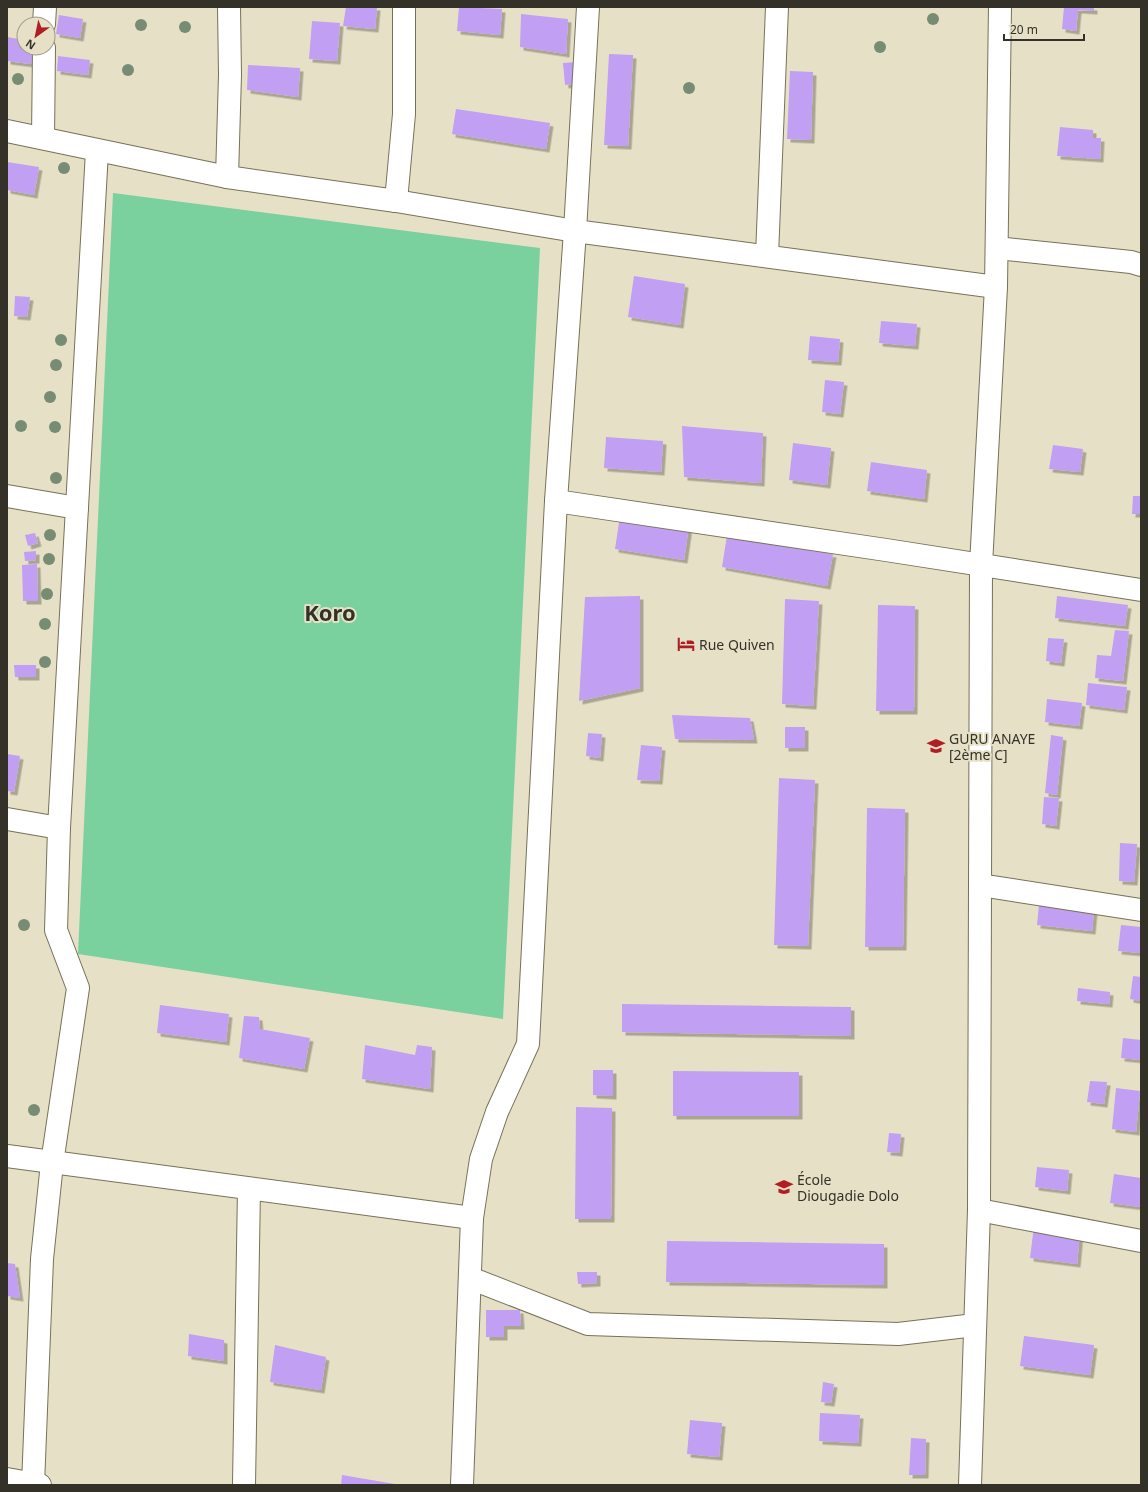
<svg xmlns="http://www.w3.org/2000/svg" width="1148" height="1492" viewBox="0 0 1148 1492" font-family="'Noto Sans',sans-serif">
  <defs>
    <filter id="shadow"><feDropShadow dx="3.5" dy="3.5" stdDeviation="0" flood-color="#0004"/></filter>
  </defs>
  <rect width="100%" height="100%" fill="#e6e1c6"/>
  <path fill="#7ad19e" d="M 113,193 L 540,248 L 503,1019 L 78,954 Z"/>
  <g fill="#c19ff3" filter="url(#shadow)">
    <path d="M 346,7 L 377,7 L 375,29 L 343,26 Z"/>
    <path d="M 459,7 L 502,9 L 500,35 L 457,31 Z"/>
    <path d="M 1064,7 L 1094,7 L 1094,11 L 1078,10 L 1076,31 L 1062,29 Z"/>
    <path d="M 521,14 L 568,19 L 566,54 L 520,47 Z"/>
    <path d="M 59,15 L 83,19 L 80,38 L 56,34 Z"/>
    <path d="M 312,21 L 340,23 L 337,61 L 309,59 Z"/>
    <path d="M 7,37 L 24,40 L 24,48 L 33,48 L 31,64 L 7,61 Z"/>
    <path d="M 609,54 L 633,55 L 628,146 L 604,145 Z"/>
    <path d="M 58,56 L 90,60 L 88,75 L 57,71 Z"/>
    <path d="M 577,62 L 579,83 L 565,85 L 563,63 Z"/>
    <path d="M 248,65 L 300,68 L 298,97 L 247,90 Z"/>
    <path d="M 790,71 L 813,72 L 811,140 L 787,139 Z"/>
    <path d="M 456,109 L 550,123 L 546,149 L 452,134 Z"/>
    <path d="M 1060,127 L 1093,130 L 1093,138 L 1101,138 L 1100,159 L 1057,156 Z"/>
    <path d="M 7,162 L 39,167 L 34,195 L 7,190 Z"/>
    <path d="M 634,276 L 685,284 L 680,325 L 628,317 Z"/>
    <path d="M 15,296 L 30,297 L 27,317 L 14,316 Z"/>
    <path d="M 881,321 L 917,324 L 915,346 L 879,343 Z"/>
    <path d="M 810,336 L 840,339 L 838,362 L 808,360 Z"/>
    <path d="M 825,380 L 844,382 L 840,414 L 822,412 Z"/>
    <path d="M 682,426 L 763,433 L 761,483 L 684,477 Z"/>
    <path d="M 606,437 L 663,441 L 661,472 L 604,468 Z"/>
    <path d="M 793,443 L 831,448 L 827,485 L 789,480 Z"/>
    <path d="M 1053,445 L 1083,449 L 1080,472 L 1049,469 Z"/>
    <path d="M 871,462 L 927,470 L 924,499 L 867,491 Z"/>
    <path d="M 1133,496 L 1141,496 L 1141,514 L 1132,514 Z"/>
    <path d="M 620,516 L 689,526 L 684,560 L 615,549 Z"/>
    <path d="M 35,533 L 38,543 L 28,546 L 25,535 Z"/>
    <path d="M 727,535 L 833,554 L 827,586 L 722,567 Z"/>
    <path d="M 36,551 L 36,560 L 25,561 L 24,552 Z"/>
    <path d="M 37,564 L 38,601 L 23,601 L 22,565 Z"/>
    <path d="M 640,596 L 640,688 L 579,701 L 585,597 Z"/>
    <path d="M 1057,596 L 1128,605 L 1125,626 L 1055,618 Z"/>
    <path d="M 785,599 L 819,601 L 813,706 L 782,704 Z"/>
    <path d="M 878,605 L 915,606 L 914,711 L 876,711 Z"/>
    <path d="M 1115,630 L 1129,631 L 1123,681 L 1095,678 L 1097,655 L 1111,656 Z"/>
    <path d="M 1048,638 L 1064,639 L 1061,663 L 1046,661 Z"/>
    <path d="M 14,665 L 36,665 L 36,677 L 15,677 Z"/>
    <path d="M 1088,683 L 1127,687 L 1124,710 L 1086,705 Z"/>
    <path d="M 1047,699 L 1082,703 L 1079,726 L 1045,722 Z"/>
    <path d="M 672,715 L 750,718 L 754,740 L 675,739 Z"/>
    <rect x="785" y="727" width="20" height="21"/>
    <path d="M 588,733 L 602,734 L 600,758 L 586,756 Z"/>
    <path d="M 1051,735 L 1063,737 L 1057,795 L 1045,793 Z"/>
    <path d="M 641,745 L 662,747 L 659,781 L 637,780 Z"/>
    <path d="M 7,754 L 20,756 L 14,792 L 7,791 Z"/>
    <path d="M 779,778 L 815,780 L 808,946 L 774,945 Z"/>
    <path d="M 1044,797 L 1059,798 L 1056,826 L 1042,824 Z"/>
    <path d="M 867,808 L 905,809 L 903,947 L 865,947 Z"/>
    <path d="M 1120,843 L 1137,844 L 1134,882 L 1119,881 Z"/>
    <path d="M 1039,904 L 1094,910 L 1092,931 L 1037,925 Z"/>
    <path d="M 1121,925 L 1141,927 L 1141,953 L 1118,951 Z"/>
    <path d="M 1133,976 L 1141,977 L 1141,1001 L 1130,999 Z"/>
    <path d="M 1078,988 L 1110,992 L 1109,1004 L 1077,1001 Z"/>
    <path d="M 622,1004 L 851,1007 L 851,1036 L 622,1032 Z"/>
    <path d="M 160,1005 L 229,1014 L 226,1042 L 157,1033 Z"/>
    <path d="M 244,1016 L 259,1017 L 260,1029 L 310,1038 L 304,1069 L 239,1058 Z"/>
    <path d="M 1123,1038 L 1141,1040 L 1141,1060 L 1121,1058 Z"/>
    <path d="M 365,1045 L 415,1055 L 417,1045 L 432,1047 L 430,1089 L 362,1079 Z"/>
    <path d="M 593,1070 L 613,1070 L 613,1096 L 593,1095 Z"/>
    <path d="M 673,1071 L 799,1072 L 799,1116 L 673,1116 Z"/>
    <path d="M 1090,1081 L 1107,1082 L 1104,1104 L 1087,1102 Z"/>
    <path d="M 1116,1088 L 1140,1091 L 1136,1132 L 1112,1129 Z"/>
    <path d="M 576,1107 L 612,1108 L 611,1219 L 575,1219 Z"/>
    <path d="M 889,1133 L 901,1134 L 899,1153 L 887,1152 Z"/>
    <path d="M 1037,1167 L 1069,1170 L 1067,1191 L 1035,1187 Z"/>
    <path d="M 1114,1174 L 1141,1178 L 1141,1207 L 1110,1203 Z"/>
    <path d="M 1034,1226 L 1080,1232 L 1077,1264 L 1030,1258 Z"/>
    <path d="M 667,1241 L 884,1244 L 884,1285 L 666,1282 Z"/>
    <path d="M 7,1263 L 15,1264 L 20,1298 L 7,1296 Z"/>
    <path d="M 577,1272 L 597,1272 L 597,1283 L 578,1284 Z"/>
    <path d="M 486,1310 L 520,1310 L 521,1326 L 504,1326 L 504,1337 L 486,1337 Z"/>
    <path d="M 189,1334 L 224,1340 L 224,1361 L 188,1356 Z"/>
    <path d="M 1024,1336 L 1094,1345 L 1090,1375 L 1020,1366 Z"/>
    <path d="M 275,1345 L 326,1357 L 321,1390 L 270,1382 Z"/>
    <path d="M 823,1382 L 834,1384 L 831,1403 L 821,1402 Z"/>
    <path d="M 820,1413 L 860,1415 L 858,1443 L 819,1441 Z"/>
    <path d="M 690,1420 L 722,1423 L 719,1457 L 687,1454 Z"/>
    <path d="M 911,1438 L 926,1439 L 925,1475 L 909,1475 Z"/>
    <path d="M 342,1475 L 395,1484 L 395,1485 L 341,1485 Z"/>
  </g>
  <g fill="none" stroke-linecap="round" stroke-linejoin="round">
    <g stroke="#767159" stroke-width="24">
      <g id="minor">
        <path d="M 44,24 L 45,7"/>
        <path d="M 7,131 L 227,177 L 396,201 L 575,231 L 996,287"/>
        <path d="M 43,138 L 44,48"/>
        <path d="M 227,177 L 230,75 L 229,7"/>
        <path d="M 396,201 L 404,114 L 404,7"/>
        <path d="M 997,248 L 1131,262 L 1141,265"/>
        <path d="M 767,256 L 777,7"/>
        <path d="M 7,496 L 77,508"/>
        <path d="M 556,501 L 886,550 L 1141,590"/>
        <path d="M 7,819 L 59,828"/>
        <path d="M 980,885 L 1141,910"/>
        <path d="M 7,1156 L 472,1218"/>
        <path d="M 979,1210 L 1141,1241"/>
        <path d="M 470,1278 L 588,1324 L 898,1334 L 975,1325"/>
        <path d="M 7,1479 L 40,1485"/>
        <path d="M 33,1485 L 42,1259 L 52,1163 L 78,988 L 56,930 L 59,828 L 97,151"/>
        <path d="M 244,1485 L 249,1189"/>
        <path d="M 462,1485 L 472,1218 L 481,1159 L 497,1112 L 528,1044 L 556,501 L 575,231 L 588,7"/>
      </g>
    </g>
    <g stroke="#767159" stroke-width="24">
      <path id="tertiary" d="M 970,1485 L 979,1210 L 981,565 L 996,287 L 1000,7"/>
    </g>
    <use href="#minor" stroke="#fff" stroke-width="22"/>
    <use href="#tertiary" stroke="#fff" stroke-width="22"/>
  </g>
  <g fill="#788c74">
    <circle cx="933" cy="19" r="6"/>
    <circle cx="141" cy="25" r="6"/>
    <circle cx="185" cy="27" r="6"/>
    <circle cx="880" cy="47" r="6"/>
    <circle cx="128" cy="70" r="6"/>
    <circle cx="18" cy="79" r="6"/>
    <circle cx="689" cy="88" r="6"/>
    <circle cx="64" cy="168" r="6"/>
    <circle cx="61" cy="340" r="6"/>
    <circle cx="56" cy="365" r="6"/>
    <circle cx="50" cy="397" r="6"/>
    <circle cx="21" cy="426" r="6"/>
    <circle cx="55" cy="427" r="6"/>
    <circle cx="56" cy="478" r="6"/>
    <circle cx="50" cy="535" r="6"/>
    <circle cx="49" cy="559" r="6"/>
    <circle cx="47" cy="594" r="6"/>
    <circle cx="45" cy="624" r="6"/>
    <circle cx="45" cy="662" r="6"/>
    <circle cx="24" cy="925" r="6"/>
    <circle cx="34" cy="1110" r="6"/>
  </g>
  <defs>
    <g id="hotel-bare" transform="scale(1.38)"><path d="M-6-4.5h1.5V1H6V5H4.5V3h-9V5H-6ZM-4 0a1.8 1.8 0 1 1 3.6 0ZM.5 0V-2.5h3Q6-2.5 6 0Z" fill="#af1d25" stroke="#e6e1c6" stroke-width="2.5" paint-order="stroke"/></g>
    <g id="school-bare" transform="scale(1.38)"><path d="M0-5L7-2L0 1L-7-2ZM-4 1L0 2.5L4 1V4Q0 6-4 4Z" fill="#af1d25" stroke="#e6e1c6" stroke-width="2.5" paint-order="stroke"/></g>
  </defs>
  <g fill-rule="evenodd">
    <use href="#hotel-bare" x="686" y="644"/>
    <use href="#school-bare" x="936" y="746"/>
    <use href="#school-bare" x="784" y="1187"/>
  </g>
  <g text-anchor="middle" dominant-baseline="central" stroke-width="4" stroke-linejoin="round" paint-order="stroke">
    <g font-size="14" fill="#343228" stroke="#e6e1c6" text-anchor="start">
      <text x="699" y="644">Rue Quiven</text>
      <text x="949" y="738">GURU ANAYE<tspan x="949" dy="16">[2ème C]</tspan></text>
      <text x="797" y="1179">École<tspan x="797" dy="16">Diougadie Dolo</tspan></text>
    </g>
    <g font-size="22" font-weight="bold" fill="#343228" stroke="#e6e1c6">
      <text x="330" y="612">Koro</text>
    </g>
  </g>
  <rect width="1148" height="1492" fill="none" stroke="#343228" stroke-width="16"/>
  <g transform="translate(36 36) rotate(213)"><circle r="19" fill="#e6e1c6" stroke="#9f9b87"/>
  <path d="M0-3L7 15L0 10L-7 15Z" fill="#af1d25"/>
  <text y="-6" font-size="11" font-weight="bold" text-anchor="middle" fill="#343228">N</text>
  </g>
  <path d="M1004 34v6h80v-6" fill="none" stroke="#343228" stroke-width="2"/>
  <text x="1010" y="34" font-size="12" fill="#343228" stroke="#e6e1c6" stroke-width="3" paint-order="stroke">20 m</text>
</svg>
